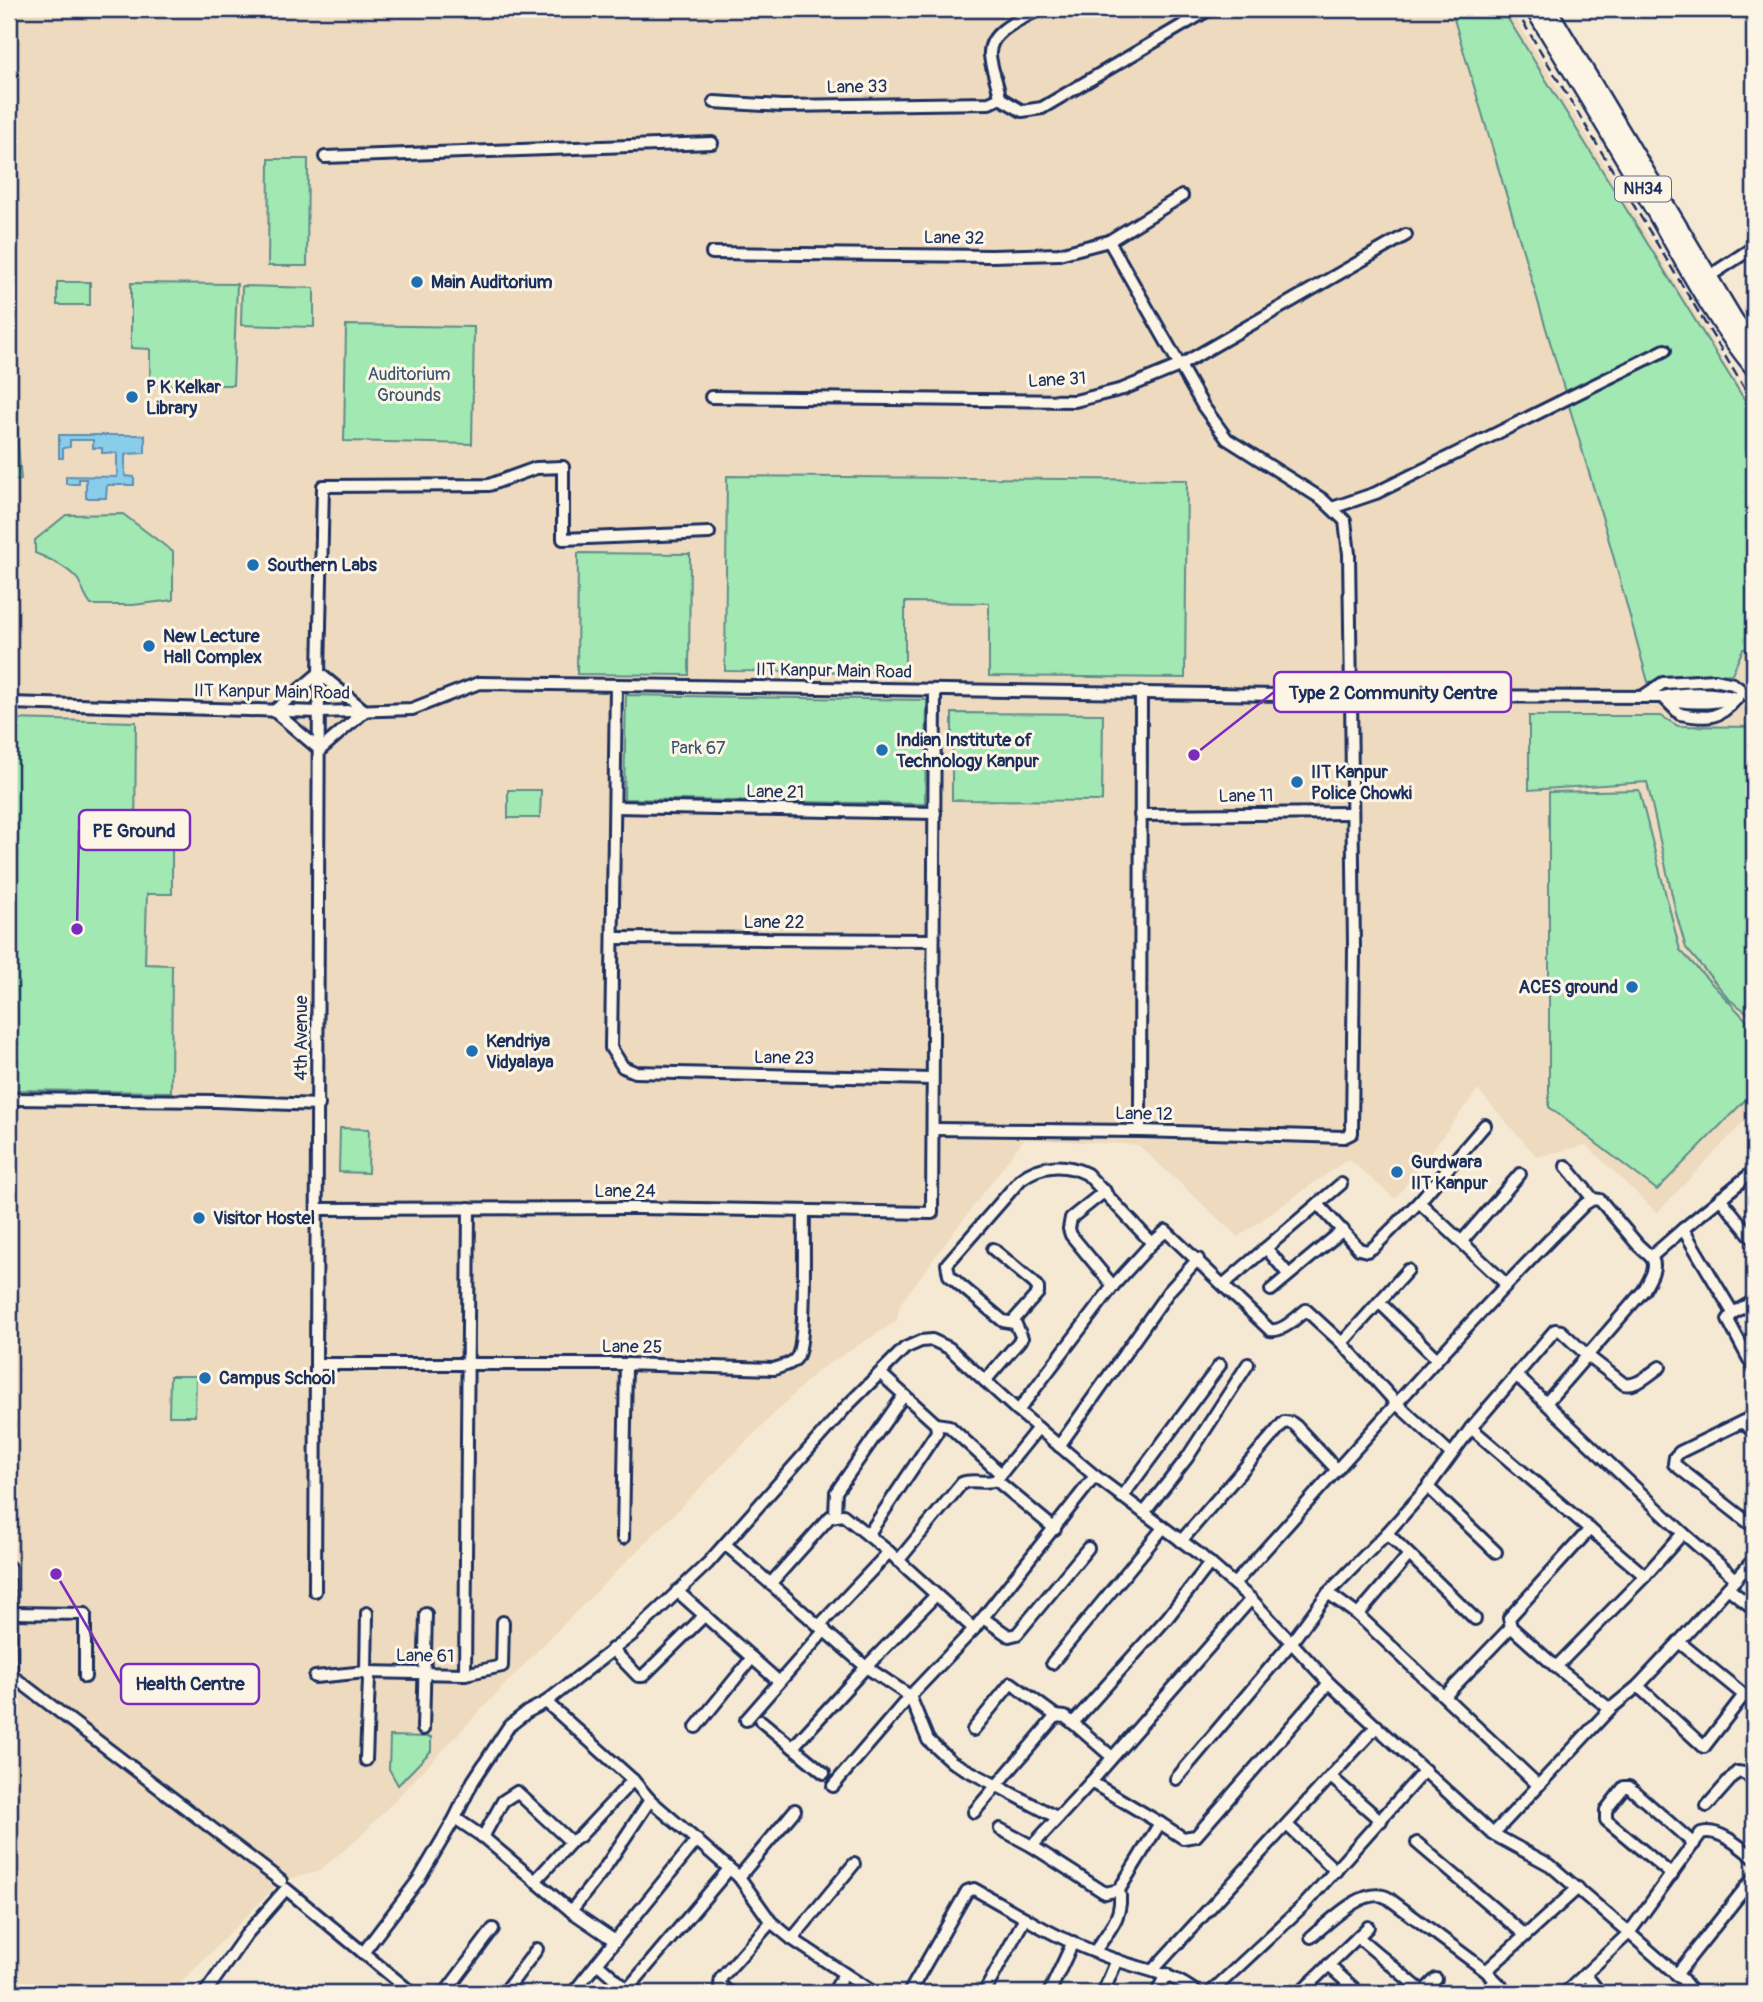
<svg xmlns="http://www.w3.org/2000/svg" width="1763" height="2002" viewBox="0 0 1763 2002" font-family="Pangolin,sans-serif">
  <rect width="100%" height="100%" fill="#f6e9d4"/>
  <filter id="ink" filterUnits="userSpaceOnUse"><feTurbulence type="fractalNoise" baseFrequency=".0143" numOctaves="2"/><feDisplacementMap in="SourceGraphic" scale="14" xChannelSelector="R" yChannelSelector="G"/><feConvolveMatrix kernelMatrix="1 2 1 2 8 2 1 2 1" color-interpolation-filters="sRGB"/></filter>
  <g filter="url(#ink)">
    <path fill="#eedbbf" d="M 9,9 L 1510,9 L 1754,410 L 1754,1111 L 1657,1213 L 1586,1145 L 1537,1157 L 1478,1090 L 1395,1199 L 1348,1159 L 1238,1237 L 1138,1145 L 1024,1139 L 900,1304 L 897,1321 L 816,1372 L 545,1643 L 358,1839 L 317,1872 L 281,1881 L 171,1993 L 9,1993 Z"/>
    <g fill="#a2e8b3" stroke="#5e8c88" stroke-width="2">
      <path d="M 1451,9 L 1502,9 L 1754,415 L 1754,648 L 1743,649 L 1732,674 L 1648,682 L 1606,530 Z"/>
      <path d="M 269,159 L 308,159 L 307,266 L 268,266 Z"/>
      <rect x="57" y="282" width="33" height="23"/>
      <path d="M 131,283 L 237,284 L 233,385 L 150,385 L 150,349 L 131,348 Z"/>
      <path d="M 242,286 L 314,288 L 314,327 L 241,325 Z"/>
      <path d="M 346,325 L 474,327 L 472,444 L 344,441 Z"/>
      <path d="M 9,396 L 15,408 L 21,480 L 9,480 Z"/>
      <path d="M 727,476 L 1187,480 L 1185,678 L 989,676 L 989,603 L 905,602 L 905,672 L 725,671 Z"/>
      <path d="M 123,514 L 173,552 L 173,600 L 133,605 L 91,605 C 83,595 83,587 78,580 C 68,567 50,559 35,553 L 35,540 L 66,515 Z"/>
      <path d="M 578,553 L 690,554 L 689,675 L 577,674 Z"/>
      <path d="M 626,695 L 927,700 L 925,804 L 624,799 Z"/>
      <path d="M 952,713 L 1103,714 L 1102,801 L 952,800 Z"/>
      <path d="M 1529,716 L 1661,716 L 1678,726 L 1754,727 L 1754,1022 L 1752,1016 L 1730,1000 L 1686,948 L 1676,913 L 1647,782 L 1529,790 Z"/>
      <path d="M 9,719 L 136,722 L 135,846 L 172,847 L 172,894 L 147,894 L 145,964 L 172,965 L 171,1092 L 9,1090 Z"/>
      <path d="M 508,790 L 541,790 L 540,818 L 508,818 Z"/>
      <path d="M 1639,790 L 1680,950 L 1749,1023 L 1754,1039 L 1754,1091 L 1657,1190 L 1549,1107 L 1549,792 Z"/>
      <path d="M 340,1128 L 369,1129 L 368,1173 L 339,1172 Z"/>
      <path d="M 170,1376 L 196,1376 L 195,1416 L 169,1416 Z"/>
      <path d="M 390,1736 L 431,1737 L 431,1751 L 398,1785 L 389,1769 Z"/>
    </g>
    <path fill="#89cdeb" stroke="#5d8eb3" stroke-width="2" d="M 59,435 L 145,435 L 145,453 L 125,454 L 125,476 L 134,477 L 134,485 L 107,485 L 106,498 L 86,498 L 86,479 L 79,479 L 79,484 L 66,484 L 66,476 L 117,477 L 117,453 L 102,453 L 102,448 L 93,448 L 93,440 L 70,440 L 70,447 L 63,448 L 63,458 L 59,458 Z"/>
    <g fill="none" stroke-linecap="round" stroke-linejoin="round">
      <g stroke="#1b2f5e" stroke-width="16">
        <g id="minor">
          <path d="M 1000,98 C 998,83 991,69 990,55 C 988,31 1022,19 1040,9"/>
          <path d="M 714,102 L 782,106 L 989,103 L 1000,98 L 1022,111 L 1042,108 L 1210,9"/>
          <path d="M 325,157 L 712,143"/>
          <path d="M 712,253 L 992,256 L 1059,254 L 1109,241 L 1182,196"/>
          <path d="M 1708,277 L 1754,247"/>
          <path d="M 711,397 L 1075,401 L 1123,389 L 1179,366 L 1406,235"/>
          <path d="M 1332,508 L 1376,493 L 1665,350"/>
          <path d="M 319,673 L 365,711"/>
          <path d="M 616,686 L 611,1048 L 623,1067 L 635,1072 L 931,1079"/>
          <path d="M 1642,697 L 1663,683 L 1715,680 L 1733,684 L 1750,697"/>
          <path d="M 1665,699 L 1680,714 C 1707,719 1719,720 1737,698"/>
          <path d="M 9,703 L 320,712 L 412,709 L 479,683 L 1351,696 L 1663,697 C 1686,692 1714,692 1737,698 C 1714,703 1685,705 1663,697"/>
          <path d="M 274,711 L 320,750 L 365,711"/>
          <path d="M 274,711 L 319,673"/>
          <path d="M 615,807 L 935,813"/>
          <path d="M 1140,815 L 1352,813"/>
          <path d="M 614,938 L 933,940"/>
          <path d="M 9,1099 L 215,1101 L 319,1105"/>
          <path d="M 1485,1125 L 1419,1202 L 1505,1283"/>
          <path d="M 933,1129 L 1140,1131 L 1344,1137 L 1352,1133 L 1354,948 L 1351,696 L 1349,554 L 1345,521 L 1322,499 L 1227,439 L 1203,406 L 1109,241"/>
          <path d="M 1140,1131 L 1141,692"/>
          <path d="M 1566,1166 L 1593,1199"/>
          <path d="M 1105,1191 L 1071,1218 L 1069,1229 L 1071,1235 L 1113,1286"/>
          <path d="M 1720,1198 L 1754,1240"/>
          <path d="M 1318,1204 L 1359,1249 L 1367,1251 L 1374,1247 L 1419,1202"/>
          <path d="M 317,1209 L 637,1208 L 932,1213 L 935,690"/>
          <path d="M 1683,1229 L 1754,1171"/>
          <path d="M 1462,1241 L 1520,1174"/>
          <path d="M 1266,1248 L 1288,1274"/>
          <path d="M 1224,1284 L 1341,1184"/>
          <path d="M 1271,1290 L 1343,1230"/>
          <path d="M 1754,1301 L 1733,1313 L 1728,1320 L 1754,1369"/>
          <path d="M 1379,1302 L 1436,1358"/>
          <path d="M 1014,1323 L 1003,1321 L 960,1285 L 949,1275 L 947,1264 L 1021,1179 C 1041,1164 1065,1163 1087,1174 L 1152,1243"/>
          <path d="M 1342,1343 L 1408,1270"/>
          <path d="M 316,1364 L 626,1364 L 774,1369 C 782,1366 793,1364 797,1357 C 807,1341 803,1237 804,1211"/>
          <path d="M 1516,1375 L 1683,1533 L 1736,1579"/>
          <path d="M 985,1381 L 1022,1338 L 1014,1320 L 1038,1293 L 1038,1288 L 1034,1283 L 993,1249"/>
          <path d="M 1546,1403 L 1644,1290 C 1649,1280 1659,1267 1651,1257"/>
          <path d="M 1018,1411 L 1113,1286 L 1152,1243 L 1166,1231 L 1270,1330 C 1283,1332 1296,1318 1306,1310 L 1342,1343 L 1397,1404 L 1451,1454"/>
          <path d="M 1754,1416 L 1680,1452 L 1675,1457 L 1674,1464 L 1754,1527"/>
          <path d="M 1742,1422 L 1754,1432"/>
          <path d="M 936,1424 L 949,1426 L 1001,1474"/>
          <path d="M 1471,1428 L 1645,1576 L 1683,1533"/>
          <path d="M 1059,1446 L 1169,1291 L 1198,1259"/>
          <path d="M 996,1480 L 1055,1529"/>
          <path d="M 1428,1487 L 1496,1552"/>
          <path d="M 1122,1497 L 1220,1365"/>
          <path d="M 1144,1513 L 1187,1458 L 1248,1364"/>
          <path d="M 835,1515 L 836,1492 L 904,1395"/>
          <path d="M 1590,1529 L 1509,1618 L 1511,1627 L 1556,1667 L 1645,1576"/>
          <path d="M 1387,1533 L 1475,1619"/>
          <path d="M 868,1535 L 937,1432 L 936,1424 L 881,1374"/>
          <path d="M 623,1538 L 626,1364"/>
          <path d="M 1181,1541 L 1284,1422 L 1292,1423 L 1296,1426 L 1337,1470"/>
          <path d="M 725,1544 L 866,1667 L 910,1696 L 928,1740 L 952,1762 L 1058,1818"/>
          <path d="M 898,1561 L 962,1483 C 974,1478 984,1485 996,1480 L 1038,1428"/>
          <path d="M 9,1567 L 11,1675"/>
          <path d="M 771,1583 L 830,1517 L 843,1515 L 889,1552 L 974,1629 L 910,1696 L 833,1786"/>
          <path d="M 1234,1584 C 1350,1456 1463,1326 1585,1204 L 1593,1199 L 1600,1200 L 1638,1245 L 1651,1257 L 1683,1229 L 1733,1313"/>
          <path d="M 1728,1588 L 1754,1609"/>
          <path d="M 315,1591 L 319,673 L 323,486 L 489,485 L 536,468 L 563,467 L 563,539 L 709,533"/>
          <path d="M 677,1591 L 778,1681"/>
          <path d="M 10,1613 L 85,1614 L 85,1677"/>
          <path d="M 1358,1615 L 1409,1555"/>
          <path d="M 983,1618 L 1009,1636 L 1017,1634 L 1088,1548"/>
          <path d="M 819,1626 L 889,1552"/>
          <path d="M 974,1629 L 1095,1476"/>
          <path d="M 1679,1642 L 1744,1695"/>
          <path d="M 612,1649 L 638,1676 L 643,1676 L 705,1615"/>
          <path d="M 1052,1663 L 1163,1528"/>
          <path d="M 1556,1667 L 1610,1709"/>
          <path d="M 465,1674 L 502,1666 L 503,1622"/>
          <path d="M 11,1675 L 281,1881"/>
          <path d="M 315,1677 L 366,1672 L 465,1674 L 469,1208"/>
          <path d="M 1638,1686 L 1704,1747 L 1744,1695 L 1754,1702"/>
          <path d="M 1445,1696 L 1511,1627"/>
          <path d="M 546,1702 L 633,1780 L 650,1800 L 739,1877 L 771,1922 L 792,1939 L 874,1993"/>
          <path d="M 746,1720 L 825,1630"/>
          <path d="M 761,1721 L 824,1773"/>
          <path d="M 1073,1723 L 1112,1757"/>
          <path d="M 696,1727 L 752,1658"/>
          <path d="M 423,1729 L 426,1614"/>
          <path d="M 973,1730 L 1011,1683 L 1056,1716"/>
          <path d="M 793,1747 L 866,1667 L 936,1595"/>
          <path d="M 366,1760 L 369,1678 L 366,1672 L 367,1613"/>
          <path d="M 1331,1777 L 1381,1821"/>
          <path d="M 1176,1779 L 1291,1643 L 1328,1593"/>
          <path d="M 1538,1785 L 1358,1615 L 1328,1593 L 1387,1533 L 1428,1487 L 1471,1428 L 1555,1330 L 1561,1331 L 1588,1356 L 1624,1384 C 1638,1387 1649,1374 1660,1367"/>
          <path d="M 1707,1806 L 1737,1772 L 1744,1773 L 1754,1780"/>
          <path d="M 974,1812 L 1056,1716 L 1065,1717 L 1073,1723 L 1168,1617 L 1210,1563"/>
          <path d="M 455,1818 L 483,1837 L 571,1911 L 615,1941"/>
          <path d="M 1160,1823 L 1183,1838 L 1196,1836 L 1329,1683"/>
          <path d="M 1287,1825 L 1336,1871"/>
          <path d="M 1000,1829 L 1032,1846 L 1105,1893 L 1119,1890 L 1160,1823 L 1091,1782"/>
          <path d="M 1493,1834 L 1610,1709 L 1638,1686 L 1679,1642 L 1754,1559"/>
          <path d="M 483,1837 L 503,1801 L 517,1792 L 571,1842 L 580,1836 L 633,1780"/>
          <path d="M 1417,1843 L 1525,1935"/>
          <path d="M 1032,1846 L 1091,1782 L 1251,1599"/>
          <path d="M 1672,1875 L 1606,1820 L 1606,1810 L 1624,1787 L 1629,1787 L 1694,1844"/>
          <path d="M 739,1877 L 795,1810"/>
          <path d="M 535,1881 L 571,1842"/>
          <path d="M 571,1911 L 604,1869 L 650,1800"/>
          <path d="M 1311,1937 C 1330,1922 1364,1885 1388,1898 L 1486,1971 L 1508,1993"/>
          <path d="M 1358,1937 L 1423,1992"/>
          <path d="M 792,1939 L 854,1864"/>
          <path d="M 1095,1951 C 1108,1932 1125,1914 1119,1890"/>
          <path d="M 363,1953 L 419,1879 L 455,1818 L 473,1781 L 509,1726 L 527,1712 L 546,1702 L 633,1634 L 708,1563 L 847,1406 L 905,1348 L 921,1341 L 932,1340 L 949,1348 L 1018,1411 L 1095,1476 L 1199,1554 L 1251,1599 L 1329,1683 L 1493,1834 L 1550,1865 L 1629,1933 L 1565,1993"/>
          <path d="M 1328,1965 L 1359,1993"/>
          <path d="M 1153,1970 L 1377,1726"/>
          <path d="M 1486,1971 L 1578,1888"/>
          <path d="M 1585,1974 L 1600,1993"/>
          <path d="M 1676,1975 L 1754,1877"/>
          <path d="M 627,1990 L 729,1869"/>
          <path d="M 205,1993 L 246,1935 L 286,1889 L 412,1993"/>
          <path d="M 445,1993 L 493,1929"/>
          <path d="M 504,1993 L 537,1949"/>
          <path d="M 573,1993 L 597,1963"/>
          <path d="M 631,1993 L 597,1963 L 697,1840"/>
          <path d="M 730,1993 L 720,1985 L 721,1978 L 771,1922"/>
          <path d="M 833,1993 L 844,1974"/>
          <path d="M 909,1993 L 967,1891 L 974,1889 L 1025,1918"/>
          <path d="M 984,1993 L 1025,1918 C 1053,1935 1085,1949 1116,1960 C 1144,1970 1173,1973 1197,1993"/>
          <path d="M 1049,1993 L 1073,1942"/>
          <path d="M 1103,1993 L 1117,1960"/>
          <path d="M 1157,1993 L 1166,1974"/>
          <path d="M 1210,1993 L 1305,1904 L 1425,1770"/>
          <path d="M 1300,1993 L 1368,1927"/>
          <path d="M 1422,1993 L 1436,1979"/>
          <path d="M 1483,1993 L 1495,1982"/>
          <path d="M 1693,1993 L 1683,1980 L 1629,1933 L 1701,1833 C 1718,1827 1741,1847 1754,1858"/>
          <path d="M 1752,1993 L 1754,1990"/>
        </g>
      </g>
      <g stroke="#1b2f5e" stroke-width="21">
        <g id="highway">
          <path d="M 1534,9 C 1573,73 1612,136 1649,201 C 1682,257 1712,318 1754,368"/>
          <path d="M 1548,9 L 1735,321 L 1754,347"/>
        </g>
      </g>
      <use href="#minor" stroke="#fcf5e5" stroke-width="10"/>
      <use href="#highway" stroke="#fcf5e5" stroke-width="16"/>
      <path stroke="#1b2f5e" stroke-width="2.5" stroke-dasharray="10 5" stroke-linecap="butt" d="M 1515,9 L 1754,404"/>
    </g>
  </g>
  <g fill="#1f6fb2" stroke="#fcf5e5" stroke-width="2.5">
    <circle cx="417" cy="282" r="7"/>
    <circle cx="132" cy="397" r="7"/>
    <circle cx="253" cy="565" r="7"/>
    <circle cx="149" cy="646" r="7"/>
    <circle cx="882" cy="750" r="7"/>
    <circle cx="1297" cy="782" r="7"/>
    <circle cx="1632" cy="987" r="7"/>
    <circle cx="472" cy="1051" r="7"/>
    <circle cx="1397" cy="1172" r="7"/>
    <circle cx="199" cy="1218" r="7"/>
    <circle cx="205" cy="1378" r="7"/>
  </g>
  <g text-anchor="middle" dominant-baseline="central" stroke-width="6" stroke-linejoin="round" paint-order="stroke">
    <rect fill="#fcf5e5" stroke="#5e6a86" stroke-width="2" x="1615" y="176.5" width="56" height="25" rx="5"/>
    <g font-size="16" font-weight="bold" fill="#1b2f5e">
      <text x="1643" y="189">NH34</text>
    </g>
    <g font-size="18" fill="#1b2f5e" stroke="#fcf5e5">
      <text transform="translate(857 87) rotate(-1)">Lane 33</text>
      <text transform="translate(954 238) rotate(1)">Lane 32</text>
      <text transform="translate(1057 380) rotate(-3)">Lane 31</text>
      <text transform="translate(834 671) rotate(1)">IIT Kanpur Main Road</text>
      <text transform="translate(272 692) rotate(1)">IIT Kanpur Main Road</text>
      <text transform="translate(775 792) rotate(1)">Lane 21</text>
      <text transform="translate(1246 796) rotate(-1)">Lane 11</text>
      <text x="774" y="922">Lane 22</text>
      <text transform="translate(301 1038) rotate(-90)">4th Avenue</text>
      <text transform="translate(784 1058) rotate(1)">Lane 23</text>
      <text transform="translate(1144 1114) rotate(1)">Lane 12</text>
      <text x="625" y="1191">Lane 24</text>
      <text transform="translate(632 1347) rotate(1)">Lane 25</text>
      <text transform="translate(425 1656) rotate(1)">Lane 61</text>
    </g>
    <g font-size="18" font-weight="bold" fill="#1b2f5e" stroke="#fcf5e5" text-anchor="start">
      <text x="431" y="282">Main Auditorium</text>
      <text x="146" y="387">P K Kelkar<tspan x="146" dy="21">Library</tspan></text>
      <text x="267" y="565">Southern Labs</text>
      <text x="163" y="636">New Lecture<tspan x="163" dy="21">Hall Complex</tspan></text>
      <text x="896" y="740">Indian Institute of<tspan x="896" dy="21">Technology Kanpur</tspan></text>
      <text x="1311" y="772">IIT Kanpur<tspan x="1311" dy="21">Police Chowki</tspan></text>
      <text x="1618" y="987" text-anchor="end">ACES ground</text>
      <text x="486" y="1041">Kendriya<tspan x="486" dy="21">Vidyalaya</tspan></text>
      <text x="1411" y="1162">Gurdwara<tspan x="1411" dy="21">IIT Kanpur</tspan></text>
      <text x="213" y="1218">Visitor Hostel</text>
      <text x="219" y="1378">Campus School</text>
    </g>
    <g font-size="18" fill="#36546f" stroke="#fcf5e5">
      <text x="409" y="374">Auditorium<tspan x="409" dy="21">Grounds</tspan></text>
      <text x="698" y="748">Park 67</text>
    </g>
  </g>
  <path fill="none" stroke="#7b2cbf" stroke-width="2.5" d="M1194 755L1274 692M77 929L79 830M56 1574L121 1684"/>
  <g fill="#7b2cbf" stroke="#fcf5e5" stroke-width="2.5">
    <circle cx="1194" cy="755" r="7"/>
    <circle cx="77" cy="929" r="7"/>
    <circle cx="56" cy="1574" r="7"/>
  </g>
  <g fill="#fcf5e5" stroke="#7b2cbf" stroke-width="2.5">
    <rect x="1274" y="672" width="237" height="40" rx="7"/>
    <rect x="79" y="810" width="111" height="40" rx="7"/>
    <rect x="121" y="1664" width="138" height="40" rx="7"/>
  </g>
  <g font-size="19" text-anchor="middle" font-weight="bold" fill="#1b2f5e">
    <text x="1393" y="699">Type 2 Community Centre</text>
    <text x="134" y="837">PE Ground</text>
    <text x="190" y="1690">Health Centre</text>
  </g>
  <rect width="1763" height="2002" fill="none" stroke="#fcf5e5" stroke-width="35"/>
  <rect x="18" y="18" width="1728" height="1967" fill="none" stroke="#1b2f5e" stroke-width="2.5" filter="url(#ink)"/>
</svg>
